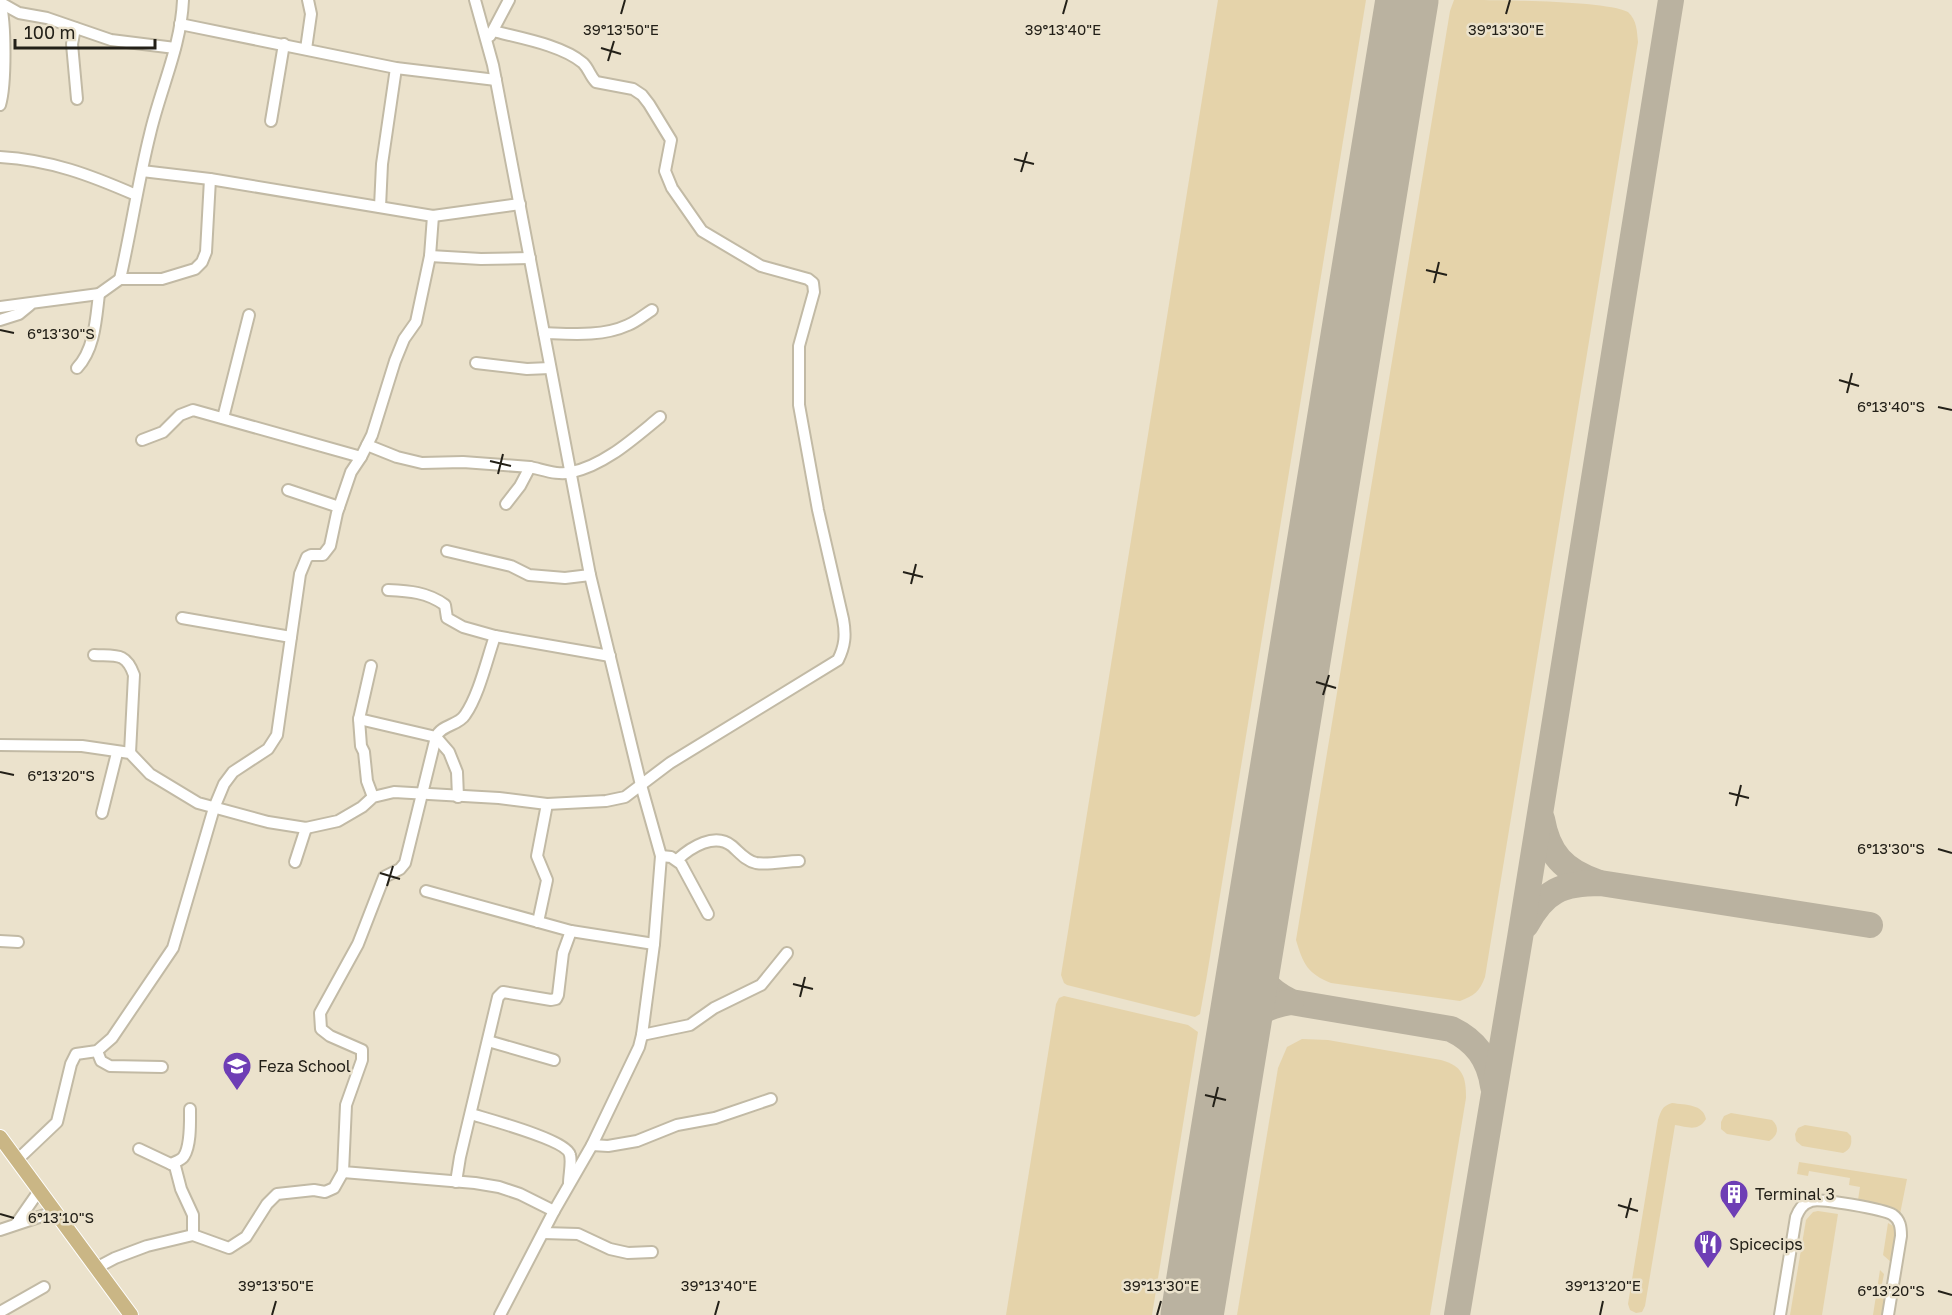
<svg xmlns="http://www.w3.org/2000/svg" width="1952" height="1315" viewBox="0 0 1952 1315" font-family="'Golos Text',sans-serif">
  <rect width="100%" height="100%" fill="#ebe2cc"/>
  <g fill="#e5d3aa">
    <path d="M 1218,0 L 1366,0 L 1207,975 L 1200,1014 L 1195,1017 L 1067,985 L 1064,983 L 1061,975 Z"/>
    <path d="M 1454,0 C 1489,0 1604,0 1628,12 C 1637,20 1637,32 1638,42 L 1485,977 C 1480,991 1474,996 1460,1001 L 1331,983 C 1308,974 1303,964 1296,940 L 1450,11 Z"/>
    <path d="M 1064,996 L 1188,1025 L 1198,1032 L 1152,1315 L 1006,1315 L 1056,1004 L 1059,998 Z"/>
    <path d="M 1302,1039 L 1328,1040 L 1441,1060 C 1463,1066 1466,1077 1466,1098 L 1430,1315 L 1237,1315 L 1278,1068 L 1287,1047 Z"/>
    <path d="M 1672,1103 C 1686,1105 1703,1104 1706,1119 C 1698,1132 1688,1127 1675,1125 L 1645,1306 L 1642,1312 L 1636,1313 L 1630,1310 L 1628,1304 L 1658,1120 C 1661,1111 1662,1106 1672,1103 Z"/>
    <path d="M 1731,1113 L 1772,1120 C 1780,1127 1778,1136 1769,1141 L 1727,1134 L 1721,1129 L 1721,1122 L 1724,1116 Z"/>
    <path d="M 1805,1125 L 1847,1132 L 1851,1136 C 1852,1144 1851,1149 1843,1153 L 1802,1146 L 1796,1141 L 1795,1134 L 1798,1128 Z"/>
    <path d="M 1799,1162 L 1907,1179 L 1900,1214 C 1890,1203 1872,1203 1858,1200 L 1860,1187 L 1849,1185 L 1850,1178 L 1809,1171 L 1808,1176 L 1797,1174 Z"/>
    <path d="M 1818,1211 L 1838,1214 L 1822,1315 L 1790,1315 L 1806,1220 L 1813,1212 Z"/>
    <path d="M 1888,1223 L 1895,1227 L 1896,1232 L 1891,1262 L 1883,1255 Z"/>
    <path d="M 1880,1270 L 1884,1274 L 1881,1289 L 1887,1298 L 1884,1315 L 1873,1315 Z"/>
  </g>
  <g fill="none" stroke-linecap="round" stroke-linejoin="round">
    <g stroke="#bab2a0" stroke-width="26">
      <path d="M 1542,819 C 1548,854 1564,871 1597,882"/>
      <path d="M 1526,925 C 1544,891 1562,883 1600,883 L 1870,925"/>
      <path d="M 1253,948 C 1257,977 1265,989 1291,1002 L 1451,1029 C 1476,1041 1489,1059 1493,1086"/>
      <path d="M 1236,1050 C 1247,1019 1258,1007 1291,1002"/>
      <path d="M 1457,1315 L 1520,938 L 1671,0"/>
    </g>
    <path stroke="#bab2a0" stroke-width="63" d="M 1192,1315 L 1407,0"/>
    <g stroke="#c2baa5" stroke-width="14">
      <g id="minor">
        <path d="M 475,0 L 493,65 L 590,575 L 641,785 L 661,856 L 654,944 L 642,1035 L 639,1047 L 592,1145 L 554,1211 L 500,1315"/>
        <path d="M 0,2 C 6,22 6,85 0,105"/>
        <path d="M 1,3 L 19,13 L 47,18 L 111,40 L 175,48"/>
        <path d="M 180,24 L 396,68 L 496,80"/>
        <path d="M 75,28 L 72,44 L 77,99"/>
        <path d="M 490,36 L 509,0"/>
        <path d="M 306,49 L 311,14 L 308,0"/>
        <path d="M 271,121 L 284,44"/>
        <path d="M 0,157 C 51,160 90,175 136,195"/>
        <path d="M 142,171 L 210,179 L 433,216 L 520,204"/>
        <path d="M 380,207 L 382,164 L 396,68"/>
        <path d="M 430,256 L 481,259 L 530,258"/>
        <path d="M 120,279 C 131,231 138,182 150,134 C 160,90 181,47 183,0"/>
        <path d="M 0,307 L 99,294 L 120,279 L 162,279 L 195,269 L 202,262 L 206,252 L 210,179"/>
        <path d="M 0,320 L 19,314 L 30,305"/>
        <path d="M 544,333 C 571,334 602,337 628,325 C 636,322 644,315 652,310"/>
        <path d="M 476,363 L 527,369 L 550,368"/>
        <path d="M 77,368 C 95,349 96,318 99,294"/>
        <path d="M 223,418 L 249,315"/>
        <path d="M 142,440 L 163,432 L 180,415 L 193,410 L 361,457"/>
        <path d="M 367,445 L 397,457 L 422,463 L 463,462 L 530,467"/>
        <path d="M 288,490 L 339,507"/>
        <path d="M 506,504 L 520,486 L 530,467 C 544,470 559,476 572,472 C 605,465 634,438 660,417"/>
        <path d="M 447,551 L 511,566 L 529,575 L 565,578 L 590,575"/>
        <path d="M 388,590 C 409,591 427,592 445,605 L 447,618 L 463,627 L 495,636"/>
        <path d="M 182,618 L 291,637"/>
        <path d="M 94,655 C 116,656 126,652 134,675 L 130,753"/>
        <path d="M 371,666 L 359,719 L 361,746 L 364,752 L 367,781 L 373,797"/>
        <path d="M 359,719 L 436,737 L 449,752 L 457,772 L 458,797"/>
        <path d="M 0,745 L 82,746 L 130,753 L 150,774 L 198,803 L 268,822 L 306,828 L 338,821 L 362,807 L 373,797 L 394,792 L 499,798 L 547,804 L 606,801 L 625,797 L 670,763 L 838,660 C 845,646 846,635 843,619 L 818,510 L 799,405 L 799,346 L 814,292 L 813,283 L 808,279 L 761,266 L 702,231 L 672,188 L 665,171 L 671,140 L 649,104 L 642,95 L 633,89 L 596,82 C 590,76 589,69 583,63 C 562,45 520,38 493,31"/>
        <path d="M 102,813 L 117,753"/>
        <path d="M 661,856 L 671,857 L 681,864 L 708,914"/>
        <path d="M 677,860 C 691,847 715,832 732,846 C 739,852 746,861 756,863 C 769,865 786,861 799,861"/>
        <path d="M 295,862 L 306,828"/>
        <path d="M 426,891 L 571,931 L 654,944"/>
        <path d="M 538,922 L 547,880 L 537,856 L 547,804"/>
        <path d="M 0,941 L 18,942"/>
        <path d="M 642,1035 L 690,1025 L 714,1008 L 761,985 L 787,953"/>
        <path d="M 488,1041 L 554,1060"/>
        <path d="M 97,1051 L 101,1061 L 110,1066 L 162,1067"/>
        <path d="M 471,1114 C 487,1119 567,1140 570,1155 C 572,1163 569,1175 569,1183"/>
        <path d="M 592,1145 L 608,1146 L 637,1141 L 677,1125 L 715,1118 L 771,1099"/>
        <path d="M 139,1149 L 175,1166 L 181,1189 L 193,1215 L 193,1235"/>
        <path d="M 17,1160 L 57,1122 L 71,1064 L 76,1054 L 97,1051 L 112,1038 L 173,948 L 214,808 L 224,784 L 233,772 L 268,749 L 277,735 L 300,574 L 307,557 L 311,555 L 323,555 L 330,546 L 337,513 L 351,472 L 361,457 L 372,435 L 395,361 L 404,339 L 416,322 L 430,256 L 433,216"/>
        <path d="M 171,1164 C 175,1162 182,1160 184,1156 C 191,1145 190,1122 190,1109"/>
        <path d="M 456,1182 L 460,1157 L 498,997 L 503,992 L 551,1000 L 556,999 L 558,995 L 563,953 L 571,931"/>
        <path d="M 554,1211 L 520,1194 L 499,1187 L 475,1183 L 343,1172 L 346,1105 L 362,1060 L 362,1050 L 330,1036 L 321,1029 L 320,1013 L 358,944 L 384,877 L 400,869 L 405,863 L 436,737 C 442,724 458,726 465,715 C 479,695 487,659 495,636 L 610,656"/>
        <path d="M 16,1224 L 39,1191"/>
        <path d="M 0,1230 L 54,1212"/>
        <path d="M 543,1233 L 578,1234 L 610,1249 L 628,1253 L 652,1252"/>
        <path d="M 98,1267 L 115,1258 L 147,1246 L 193,1235 L 229,1248 L 246,1237 L 267,1204 L 277,1194 L 314,1190 L 325,1192 L 334,1188 L 343,1172"/>
        <path d="M 0,1312 L 44,1287"/>
        <path d="M 1780,1315 L 1796,1217 C 1799,1210 1802,1204 1811,1201 C 1820,1198 1884,1209 1893,1215 C 1900,1220 1901,1227 1901,1236 L 1888,1315"/>
      </g>
    </g>
    <g stroke="#fff" stroke-width="16">
      <path id="major" d="M 0,1137 L 131,1315"/>
    </g>
    <use href="#minor" stroke="#fff" stroke-width="10"/>
    <use href="#major" stroke="#cab685" stroke-width="14"/>
  </g>
  <path fill="none" stroke="#232018" stroke-width="2" d="M 621,14 L 625,0M 1063,14 L 1067,0M 1506,14 L 1510,0M 601,48 L 621,54M 608,61 L 614,41M 1014,159 L 1034,164M 1021,172 L 1027,152M 1426,270 L 1447,275M 1434,283 L 1439,262M 0,330 L 14,333M 1839,380 L 1859,386M 1847,393 L 1852,373M 1938,407 L 1952,410M 490,461 L 511,466M 498,474 L 503,454M 903,572 L 923,577M 911,584 L 916,564M 1316,682 L 1336,688M 1323,695 L 1329,675M 0,772 L 14,775M 1729,793 L 1749,798M 1736,806 L 1741,785M 1938,849 L 1952,853M 380,873 L 400,879M 387,886 L 393,866M 793,984 L 813,989M 800,997 L 805,977M 1205,1095 L 1226,1100M 1213,1107 L 1218,1087M 1618,1205 L 1638,1211M 0,1214 L 14,1218M 1626,1218 L 1631,1198M 1938,1291 L 1952,1295M 272,1315 L 276,1301M 715,1315 L 719,1301M 1157,1315 L 1161,1301M 1600,1315 L 1603,1301"/>
  <defs>
    <g id="school-pin" transform="scale(1.5)"><path d="M0 17L-7.5 6A9.5 9.5 0 1 1 7.5 6Z" fill="#6e3eb5" stroke="#ebe2cc"/><path d="M0-5L7-2L0 1L-7-2ZM-4 1L0 2.5L4 1V4Q0 6-4 4Z" fill="#fff"/></g>
    <g id="building-pin" transform="scale(1.5)"><path d="M0 17L-7.5 6A9.5 9.5 0 1 1 7.5 6Z" fill="#6e3eb5" stroke="#ebe2cc"/><path d="M-4-6H4V6H1V3H-1V6H-4ZM-2.5-4.3h1.7v1.8h-1.7ZM.8-4.3h1.7v1.8H.8ZM-2.5-1h1.7V.8h-1.7ZM.8-1h1.7V.8H.8Z" fill="#fff"/></g>
    <g id="restaurant-pin" transform="scale(1.5)"><path d="M0 17L-7.5 6A9.5 9.5 0 1 1 7.5 6Z" fill="#6e3eb5" stroke="#ebe2cc"/><path d="M-5-6h1v4h1v-4h1v4h1v-4h1v5L-1.5 .5V6h-2V.5L-5-1ZM5-6V6H3V1.5H1.5Q1.5-4 5-6Z" fill="#fff"/></g>
  </defs>
  <g fill-rule="evenodd">
    <use href="#school-pin" x="237" y="1066"/>
    <use href="#building-pin" x="1734" y="1194"/>
    <use href="#restaurant-pin" x="1708" y="1244"/>
  </g>
  <g text-anchor="middle" dominant-baseline="central" stroke-width="5" stroke-linejoin="round" paint-order="stroke">
    <g font-size="16" fill="#232018" stroke="#ebe2cc" text-anchor="start">
      <text x="258" y="1066">Feza School</text>
      <text x="1755" y="1194">Terminal 3</text>
      <text x="1729" y="1244">Spicecips</text>
    </g>
  </g>
  <g font-size="15" text-anchor="middle" fill="#232018" stroke="#ebe2cc" stroke-width="5" stroke-linejoin="round" paint-order="stroke">
    <text x="621" y="35">39°13'50"E</text>
    <text x="1063" y="35">39°13'40"E</text>
    <text x="1506" y="35">39°13'30"E</text>
    <text x="61" y="339">6°13'30"S</text>
    <text x="1891" y="412">6°13'40"S</text>
    <text x="61" y="781">6°13'20"S</text>
    <text x="1891" y="854">6°13'30"S</text>
    <text x="61" y="1223">6°13'10"S</text>
    <text x="276" y="1291">39°13'50"E</text>
    <text x="719" y="1291">39°13'40"E</text>
    <text x="1161" y="1291">39°13'30"E</text>
    <text x="1603" y="1291">39°13'20"E</text>
    <text x="1891" y="1296">6°13'20"S</text>
  </g>
  <path d="M15 39v9h140v-9" fill="none" stroke="#232018" stroke-width="3"/>
  <text x="24" y="39" font-size="18" fill="#232018" stroke="#ebe2cc" stroke-width="4.5" paint-order="stroke">100 m</text>
</svg>
